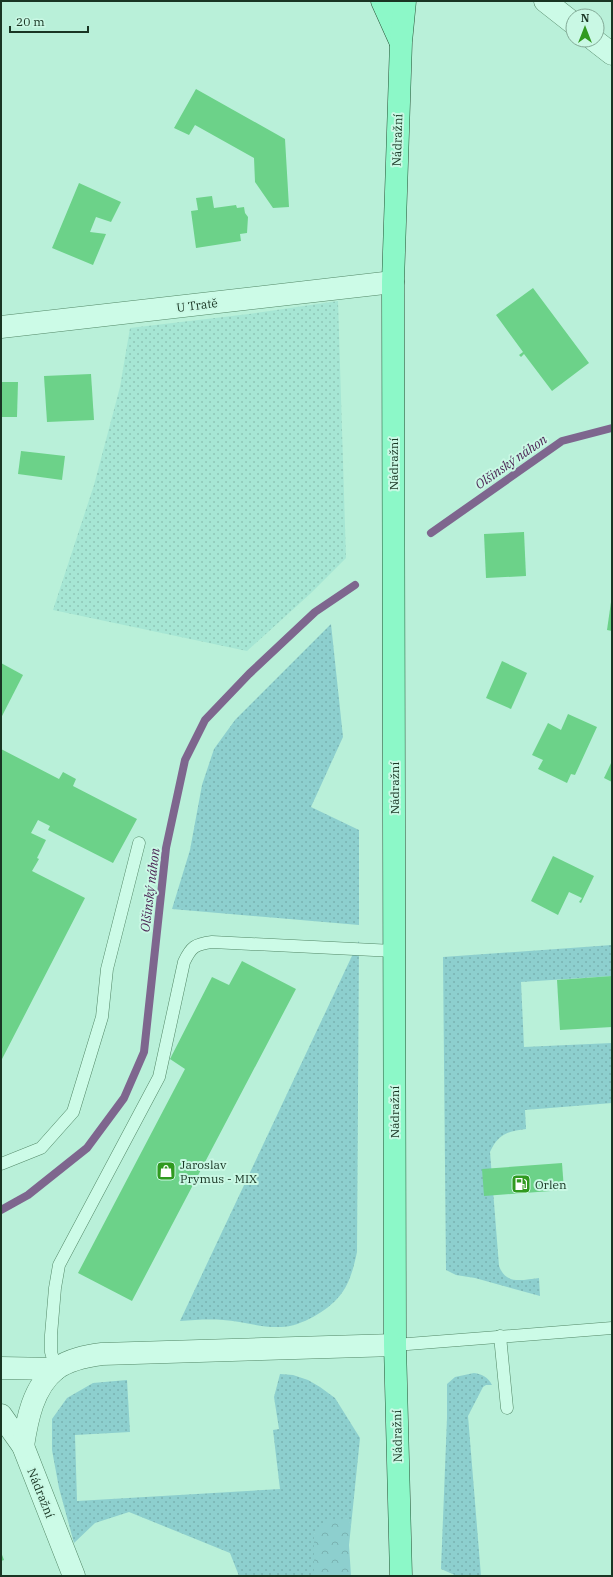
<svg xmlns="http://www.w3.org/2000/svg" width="613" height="1577" viewBox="0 0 613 1577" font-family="'IBM Plex Serif',serif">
  <defs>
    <pattern id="farmland-dots" width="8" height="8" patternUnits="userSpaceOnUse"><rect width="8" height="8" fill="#a6e6d4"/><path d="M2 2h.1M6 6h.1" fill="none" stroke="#8ec6b6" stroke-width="1.8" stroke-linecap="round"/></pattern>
    <pattern id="grass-dots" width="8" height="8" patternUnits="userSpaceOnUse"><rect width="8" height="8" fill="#8dcfce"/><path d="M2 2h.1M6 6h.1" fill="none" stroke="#79b2b1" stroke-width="1.8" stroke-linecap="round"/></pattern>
    <pattern id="forest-crowns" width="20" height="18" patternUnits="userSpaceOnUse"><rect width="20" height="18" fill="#8dcfce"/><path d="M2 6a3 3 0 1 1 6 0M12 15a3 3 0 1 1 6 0" fill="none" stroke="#79b2b1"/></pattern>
  </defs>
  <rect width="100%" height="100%" fill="#b9f0d9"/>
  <path fill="url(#farmland-dots)" d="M 338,301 L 346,558 L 311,593 L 247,651 L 53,610 L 94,485 L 120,387 L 130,328 L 249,314 Z"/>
  <g fill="url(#grass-dots)">
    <path d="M 331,624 L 343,737 L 311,807 L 359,830 L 359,925 L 172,909 L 190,850 L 202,785 L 214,749 L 235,720 Z"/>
    <path d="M 359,941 L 357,1252 C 350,1285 343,1300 313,1317 C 304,1322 291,1327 281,1327 C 261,1328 242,1321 223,1320 C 209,1319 194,1320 180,1321 Z"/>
    <path d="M 612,945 L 612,976 L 521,982 L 524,1047 L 612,1043 L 612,1103 L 525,1110 L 526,1129 C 508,1131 498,1134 490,1152 L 499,1266 C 506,1285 522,1280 539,1278 L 540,1296 L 475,1278 L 456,1275 L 446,1270 L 443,957 Z"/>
    <path d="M 474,1373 C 482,1374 488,1377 492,1385 L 486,1385 L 483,1387 L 468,1416 L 481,1576 L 457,1576 L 441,1569 L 447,1418 L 447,1384 L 455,1377 Z"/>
    <path d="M 280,1374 L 293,1375 L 308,1380 L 320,1387 L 335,1398 L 360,1438 L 351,1526 L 347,1518 L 314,1534 L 314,1576 L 239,1576 L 230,1553 L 129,1512 L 95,1523 L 74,1543 L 59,1488 L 52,1450 L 52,1419 L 67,1398 L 93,1383 L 127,1380 L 130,1432 L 75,1435 L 77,1501 L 280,1489 L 273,1430 L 279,1429 L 274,1397 Z"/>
  </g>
  <path fill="url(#forest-crowns)" d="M 348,1518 L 351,1526 L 349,1545 L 351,1576 L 314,1576 L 314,1534 L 330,1520 Z"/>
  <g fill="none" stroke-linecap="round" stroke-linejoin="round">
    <g stroke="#7e668e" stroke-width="8">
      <path d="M 431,533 L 562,441 L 612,428"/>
      <path d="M 1,1210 L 28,1195 L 87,1148 L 124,1098 L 144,1052 L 166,848 L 185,760 L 205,720 L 249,674 L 315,612 L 355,585"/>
    </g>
  </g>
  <g fill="#6cd289">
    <path d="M 196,89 L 285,139 L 289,207 L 273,208 L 255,182 L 254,158 L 195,125 L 189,135 L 174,128 Z"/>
    <path d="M 79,183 L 121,202 L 111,222 L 96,217 L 90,232 L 106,234 L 93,265 L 52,248 Z"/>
    <path d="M 212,196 L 214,208 L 236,205 L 237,208 L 244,207 L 245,213 L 248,217 L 247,233 L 240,234 L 241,241 L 196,248 L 191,211 L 198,210 L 196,198 Z"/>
    <path d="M 533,288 L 589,363 L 552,391 L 524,354 L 521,357 L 519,355 L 523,352 L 496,315 Z"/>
    <path d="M 91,374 L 94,420 L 47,422 L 44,376 Z"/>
    <path d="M 1,382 L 18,382 L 17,417 L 1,417 Z"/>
    <path d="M 21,451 L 65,456 L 62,480 L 18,474 Z"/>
    <path d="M 524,532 L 526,576 L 486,578 L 484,534 Z"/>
    <path d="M 611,602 L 612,602 L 612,631 L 607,630 Z"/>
    <path d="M 502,661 L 527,673 L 511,709 L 486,698 Z"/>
    <path d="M 1,663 L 23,675 L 1,718 Z"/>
    <path d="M 568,714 L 597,727 L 575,775 L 571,774 L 567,783 L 538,769 L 543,760 L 532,755 L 548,723 L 561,730 Z"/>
    <path d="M 1,749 L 59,779 L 63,772 L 76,779 L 73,786 L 137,819 L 113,863 L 48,830 L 50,826 L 38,820 L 31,833 L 46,840 L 37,858 L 39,859 L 32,871 L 85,898 L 1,1061 Z"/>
    <path d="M 612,761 L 612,782 L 604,778 Z"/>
    <path d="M 553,856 L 594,876 L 581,903 L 579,902 L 582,898 L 569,892 L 558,915 L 531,901 Z"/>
    <path d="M 242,961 L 296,989 L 132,1301 L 78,1273 L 185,1069 L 170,1059 L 212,977 L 229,985 Z"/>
    <path d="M 612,976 L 612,1027 L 560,1030 L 557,980 Z"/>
    <path d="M 562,1163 L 564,1190 L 484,1196 L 482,1169 Z"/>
    <path d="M 1,1552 L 4,1560 L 1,1561 Z"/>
  </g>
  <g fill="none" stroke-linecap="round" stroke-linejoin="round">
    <g stroke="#538868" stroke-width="13">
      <g id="service">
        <path d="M 1,1164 L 41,1148 L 73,1112 L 102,1017 L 107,969 L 139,843"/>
        <path d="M 500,1336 L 507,1408"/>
        <path d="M 395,1345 L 612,1328"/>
        <path d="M 56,1369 L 51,1352 L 51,1335 L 55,1288 L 59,1265 L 159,1077 L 184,962 C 191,947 195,944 212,942 L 394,951"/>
      </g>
    </g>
    <g stroke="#538868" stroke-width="23">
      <g id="minor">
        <path d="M 545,1 L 573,23"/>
        <path d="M 594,40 L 612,54"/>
        <path d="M 1,327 L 393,282"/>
        <path d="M 1,1368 L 56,1369"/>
        <path d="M 1,1415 L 23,1446 L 74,1576"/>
        <path d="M 23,1446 C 27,1420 33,1387 56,1369 C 69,1359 87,1356 102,1354 L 395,1345"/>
      </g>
    </g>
    <g stroke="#285437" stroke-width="23">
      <g id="primary">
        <path d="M 382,1 L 400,41"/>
        <path d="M 401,1576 L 395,1345 L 393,282 L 401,42 L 405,1"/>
      </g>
    </g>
    <use href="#service" stroke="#ccfbe7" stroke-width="12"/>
    <use href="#minor" stroke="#ccfbe7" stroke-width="22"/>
    <use href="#primary" stroke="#8cf8c8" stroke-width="22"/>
  </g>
  <defs>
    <g id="shop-square" transform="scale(1)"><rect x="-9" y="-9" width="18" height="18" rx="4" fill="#309a1f" stroke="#c9f8e4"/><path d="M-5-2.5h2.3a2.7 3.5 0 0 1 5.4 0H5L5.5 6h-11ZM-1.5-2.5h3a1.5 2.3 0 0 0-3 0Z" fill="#fff"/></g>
    <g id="fuel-square" transform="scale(1)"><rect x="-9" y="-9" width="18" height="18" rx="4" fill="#309a1f" stroke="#c9f8e4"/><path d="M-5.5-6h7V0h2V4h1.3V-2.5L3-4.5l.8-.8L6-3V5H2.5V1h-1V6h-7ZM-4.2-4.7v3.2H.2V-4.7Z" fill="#fff"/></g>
  </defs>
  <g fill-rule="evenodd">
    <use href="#shop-square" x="166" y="1171"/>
    <use href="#fuel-square" x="521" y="1184"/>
  </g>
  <g text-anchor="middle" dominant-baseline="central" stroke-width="4" stroke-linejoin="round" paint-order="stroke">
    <g font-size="12" fill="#193523" stroke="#c9f8e4">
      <text transform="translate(397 140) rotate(-88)">Nádražní</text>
      <text transform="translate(197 305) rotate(-7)">U Tratě</text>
      <text transform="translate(393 464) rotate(-90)">Nádražní</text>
      <text transform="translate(394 788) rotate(-90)">Nádražní</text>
      <text transform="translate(394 1112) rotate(-90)">Nádražní</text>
      <text transform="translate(397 1436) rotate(-91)">Nádražní</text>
      <text transform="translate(41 1493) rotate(68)">Nádražní</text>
    </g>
    <g font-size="12" fill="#193523" stroke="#c9f8e4" text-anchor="start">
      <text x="180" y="1164">Jaroslav<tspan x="180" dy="14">Prymus - MIX</tspan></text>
      <text x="535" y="1184">Orlen</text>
    </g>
    <g font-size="13" font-style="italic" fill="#4d2756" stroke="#c9f8e4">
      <text transform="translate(511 462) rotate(-35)">Olšinský náhon</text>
      <text transform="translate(150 890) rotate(-83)">Olšinský náhon</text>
    </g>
  </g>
  <rect width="613" height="1577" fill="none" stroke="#193523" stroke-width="4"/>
  <g transform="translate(585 28)"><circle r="19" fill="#c9f8e4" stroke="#83aa97"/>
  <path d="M0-3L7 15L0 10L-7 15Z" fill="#309a1f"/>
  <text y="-6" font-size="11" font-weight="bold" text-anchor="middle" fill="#193523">N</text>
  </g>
  <path d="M10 26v6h78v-6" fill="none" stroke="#193523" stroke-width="2"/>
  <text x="16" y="26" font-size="12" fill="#193523" stroke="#c9f8e4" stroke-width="3" paint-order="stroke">20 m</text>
</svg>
